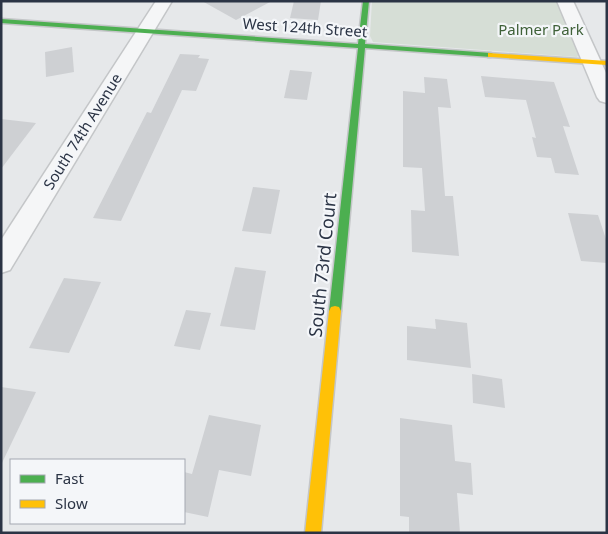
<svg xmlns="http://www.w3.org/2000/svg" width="608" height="534" viewBox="0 0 608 534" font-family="'Noto Sans',sans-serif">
  <rect width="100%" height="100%" fill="#e6e8ea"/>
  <path fill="#d6ded6" d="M 372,1 L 560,1 L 579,55 L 577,57 L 373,42 L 370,36 Z"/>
  <g fill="#ced0d3">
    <path d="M 202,1 L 272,1 L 236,20 Z"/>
    <path d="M 294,1 L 321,1 L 318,20 L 290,18 Z"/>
    <path d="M 72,47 L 74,72 L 46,77 L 45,52 Z"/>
    <path d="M 180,54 L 200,55 L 198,58 L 209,59 L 196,91 L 182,90 L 121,221 L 93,218 L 147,112 L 151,113 Z"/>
    <path d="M 290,70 L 312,72 L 307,100 L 284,98 Z"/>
    <path d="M 481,76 L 554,82 L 570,127 L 563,126 L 579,175 L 555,173 L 551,158 L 537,157 L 532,137 L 536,138 L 526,100 L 485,97 Z"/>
    <path d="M 424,77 L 447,79 L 451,108 L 438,107 L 445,196 L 453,196 L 459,256 L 412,252 L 411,210 L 425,211 L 422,168 L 403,167 L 403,91 L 425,93 Z"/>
    <path d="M 1,119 L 36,123 L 1,169 Z"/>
    <path d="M 253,187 L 280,190 L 271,234 L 242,231 Z"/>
    <path d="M 568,213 L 598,215 L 607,242 L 607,263 L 581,261 Z"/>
    <path d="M 235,267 L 266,271 L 255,330 L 220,326 Z"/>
    <path d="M 64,278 L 101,282 L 69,353 L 29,348 Z"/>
    <path d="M 186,310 L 211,313 L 200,350 L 174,346 Z"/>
    <path d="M 435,319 L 467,323 L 471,368 L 407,360 L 407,326 L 436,329 Z"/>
    <path d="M 472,374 L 502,379 L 505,408 L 473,403 Z"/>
    <path d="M 1,387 L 36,392 L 1,465 Z"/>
    <path d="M 209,415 L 261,425 L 251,476 L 219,470 L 208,517 L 184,512 L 184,472 L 192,474 Z"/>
    <path d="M 400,418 L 452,425 L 455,461 L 471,463 L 473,495 L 457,493 L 460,533 L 409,533 L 409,517 L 400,516 Z"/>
  </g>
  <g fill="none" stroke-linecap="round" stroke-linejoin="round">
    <g stroke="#c4c6c8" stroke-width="3">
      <g id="street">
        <path d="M 156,1 L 172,1 L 10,270 L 1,273 L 1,240 Z"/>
        <path d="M 557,1 L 573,1 L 607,75 L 607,103 L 600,101 L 597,97 Z"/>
      </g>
    </g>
    <g stroke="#c4c6c8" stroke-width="3">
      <path id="fast" d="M 363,1 L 369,1 L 365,44 L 491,53 L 495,55 L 491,57 L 365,48 L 341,311 L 339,315 L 335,316 L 331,315 L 329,311 L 358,48 L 1,23 L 1,19 L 358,44 Z"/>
    </g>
    <g stroke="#c4c6c8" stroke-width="3">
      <g id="slow">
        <path d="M 488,53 L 607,61 L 607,65 L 491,57 L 488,57 Z"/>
        <path d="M 335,306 L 339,307 L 341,311 L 321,533 L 305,533 L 329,311 L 331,307 Z"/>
      </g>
    </g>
    <use href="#street" fill="#f5f6f7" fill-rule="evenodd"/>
    <use href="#fast" fill="#4caf50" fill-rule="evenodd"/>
    <use href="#slow" fill="#ffc107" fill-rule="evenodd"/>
  </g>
  <g text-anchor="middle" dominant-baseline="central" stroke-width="4.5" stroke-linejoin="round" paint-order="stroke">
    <g font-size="15" fill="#2b3445" stroke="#f4f6f9">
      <text transform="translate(305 27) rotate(4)">West 124th Street</text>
      <text transform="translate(82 131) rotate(-58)">South 74th Avenue</text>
    </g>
    <g font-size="15" fill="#3f6138" stroke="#f4f6f9">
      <text x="541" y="29">Palmer Park</text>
    </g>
    <g font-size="18" fill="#2b3445" stroke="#f4f6f9">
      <text transform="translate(322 265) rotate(-84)">South 73rd Court</text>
    </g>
  </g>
  <rect width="608" height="534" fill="none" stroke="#2b3445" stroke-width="5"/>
  <rect x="10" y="459" width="175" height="65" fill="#f4f6f9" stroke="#a4a8b1"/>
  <rect x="20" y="475" width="25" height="8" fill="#4caf50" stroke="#a4a8b1"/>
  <text x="55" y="484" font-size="15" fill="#2b3445">Fast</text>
  <rect x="20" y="500" width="25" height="8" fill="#ffc107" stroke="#a4a8b1"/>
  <text x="55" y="509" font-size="15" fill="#2b3445">Slow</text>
</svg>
